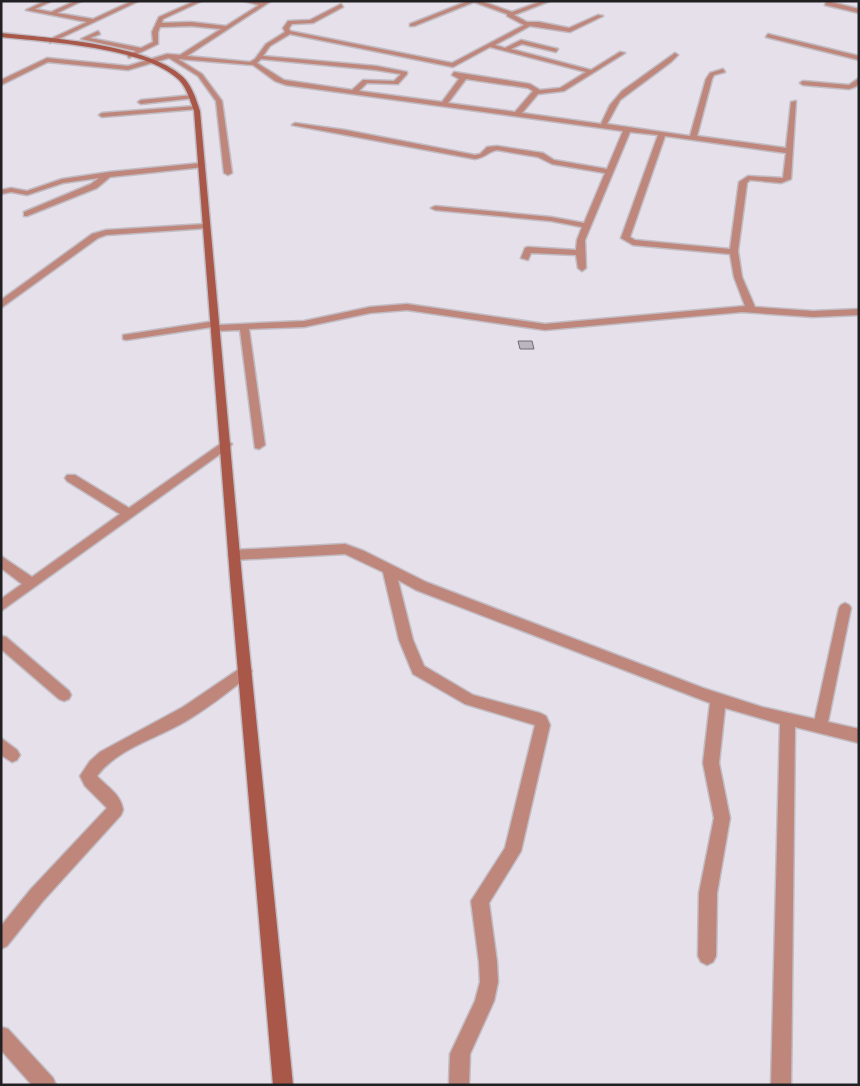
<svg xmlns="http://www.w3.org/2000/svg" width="860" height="1086" viewBox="0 0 860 1086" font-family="Bitter,serif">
  <rect width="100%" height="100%" fill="#e5e0e9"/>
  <path fill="#bab5be" stroke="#706c74" d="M 518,341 L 532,341 L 534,349 L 520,349 Z"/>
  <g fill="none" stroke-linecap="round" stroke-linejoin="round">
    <g stroke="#c2bdc5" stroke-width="3">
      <path id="lane" d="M 845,603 L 849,605 L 851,608 L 827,727 L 825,731 L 820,733 L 815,731 L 813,727 L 839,608 L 841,605 Z"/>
    </g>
    <g stroke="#c2bdc5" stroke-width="3">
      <g id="street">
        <path d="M 45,1 L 52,1 L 35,9 L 51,12 L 75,1 L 82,1 L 57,13 L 93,19 L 132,1 L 139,1 L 50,43 L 48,40 L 87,22 L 26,10 Z"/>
        <path d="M 195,1 L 202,1 L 163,19 L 162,23 L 191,22 L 226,26 L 259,5 L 244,1 L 271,1 L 187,56 L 250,62 L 255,59 L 266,44 L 285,32 L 283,28 L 288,21 L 310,20 L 341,4 L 343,7 L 313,23 L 292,24 L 289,28 L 290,31 L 452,63 L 524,25 L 507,16 L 507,14 L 474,2 L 414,26 L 410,26 L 410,24 L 468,1 L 481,1 L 512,12 L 542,1 L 550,1 L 514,15 L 527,22 L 539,22 L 569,28 L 598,15 L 603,16 L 570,32 L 530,26 L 495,45 L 505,48 L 521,40 L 558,49 L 556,52 L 522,44 L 511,49 L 591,70 L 620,52 L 625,53 L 564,91 L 538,94 L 522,113 L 601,124 L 610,105 L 622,91 L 675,53 L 678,55 L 671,62 L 620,100 L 607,124 L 690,136 L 706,79 L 710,73 L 723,69 L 725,72 L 714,75 L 712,79 L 697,136 L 786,148 L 791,102 L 796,101 L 791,179 L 781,183 L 750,180 L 747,183 L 738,251 L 742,277 L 755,307 L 813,311 L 859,309 L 859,315 L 813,317 L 742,312 L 545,330 L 407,310 L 370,313 L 304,327 L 249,329 L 265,445 L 259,449 L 255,448 L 240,330 L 216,331 L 212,327 L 126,340 L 123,339 L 123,335 L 215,321 L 218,322 L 219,325 L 304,321 L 370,307 L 407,304 L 545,324 L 745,306 L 734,277 L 730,254 L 633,245 L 621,238 L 658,135 L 630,132 L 585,240 L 586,268 L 582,271 L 578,268 L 576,255 L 531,253 L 528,260 L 521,258 L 525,248 L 528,247 L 576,250 L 577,240 L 582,227 L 551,221 L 435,210 L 431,208 L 435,206 L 551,217 L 584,223 L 605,173 L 552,164 L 538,157 L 497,150 C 489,151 485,158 475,159 L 292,125 L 295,123 L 345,130 L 475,155 L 480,154 L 487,147 L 497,146 L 543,153 L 554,160 L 607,169 L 623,131 L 286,85 L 275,81 L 253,65 L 178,59 L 202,74 L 222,101 L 232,173 L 228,175 L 224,173 L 216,101 L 198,76 L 169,58 L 128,70 L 48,62 L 1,85 L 1,80 L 47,58 L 128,66 L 167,54 L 180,55 L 221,29 L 191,26 L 160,27 L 158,32 L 158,44 L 129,58 L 127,55 L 136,51 L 81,39 L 98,31 L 100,34 L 90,38 L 141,48 L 153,42 L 152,32 L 159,17 ZM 290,34 L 453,67 L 490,47 L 586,72 L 560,88 L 540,90 L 530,84 L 454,72 L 452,75 L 459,79 L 442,102 L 359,91 L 367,83 L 398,84 L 407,74 L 407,72 L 376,66 L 263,56 L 270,46 ZM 261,59 L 376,70 L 401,74 L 394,81 L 363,80 L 352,90 L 284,80 L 257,63 ZM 466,79 L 528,88 L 533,91 L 515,112 L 448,103 ZM 665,136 L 786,153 L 783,178 L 748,176 L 739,182 L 730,249 L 635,240 L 630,237 Z"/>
        <path d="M 827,1 L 859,9 L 859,13 L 825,5 Z"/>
        <path d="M 768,34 L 859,56 L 859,60 L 766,37 Z"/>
        <path d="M 859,78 L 859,84 L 855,87 L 849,89 L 803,85 L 800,83 L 803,81 L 849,85 Z"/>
        <path d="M 193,95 L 195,96 L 195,98 L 141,104 L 138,102 L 141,100 Z"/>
        <path d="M 196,106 L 199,108 L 198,109 L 102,117 L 99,115 L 102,113 Z"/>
        <path d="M 201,163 L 205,165 L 204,167 L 110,177 L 97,188 L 27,216 L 24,216 L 24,212 L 91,184 L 99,178 L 63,183 L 27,195 L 11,192 L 1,194 L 1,190 L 11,188 L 27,191 L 62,179 L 109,172 Z"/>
        <path d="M 206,224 L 210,226 L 209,228 L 106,235 L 98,238 L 1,308 L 1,300 L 92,234 L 106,230 Z"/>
        <path d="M 226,440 L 232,444 L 230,447 L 1,611 L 1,599 L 22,584 L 1,568 L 1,556 L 32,577 L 120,514 L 67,481 L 65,478 L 67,475 L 75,475 L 129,508 Z"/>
        <path d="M 345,544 L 364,551 L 426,582 L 703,688 L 762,707 L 859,729 L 859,743 L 795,727 L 791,1085 L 771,1085 L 780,724 L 725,708 L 719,763 L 730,818 L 717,893 L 716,956 L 713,962 L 707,965 L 701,962 L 698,956 L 699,893 L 714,818 L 703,763 L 710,703 L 416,590 L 398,580 L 413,640 L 424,666 L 473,695 L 540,713 L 546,716 L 550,725 L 521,851 L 489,903 L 497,962 L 498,982 L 494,1001 L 470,1054 L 469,1085 L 449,1085 L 450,1054 L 475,1001 L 480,982 L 479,962 L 471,901 L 505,848 L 535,725 L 465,704 L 413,674 L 399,640 L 383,572 L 345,554 L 234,560 L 230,558 L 228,555 L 230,552 L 234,550 Z"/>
        <path d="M 1,636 L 6,637 L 69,691 L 71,695 L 69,699 L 64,701 L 59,699 L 1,649 Z"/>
        <path d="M 245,665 L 250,667 L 252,671 L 250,675 C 228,692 206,710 181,724 C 154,739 116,750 97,776 C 107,787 121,794 123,810 L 121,815 L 43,901 L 7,946 L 1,949 L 1,926 L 31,889 L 107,808 L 85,786 L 80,776 L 90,761 L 100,752 L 183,707 Z"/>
        <path d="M 1,738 L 17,750 L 20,755 L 17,760 L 12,762 L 1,755 Z"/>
        <path d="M 1,1027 L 8,1029 L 53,1078 L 56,1085 L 32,1085 L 1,1050 Z"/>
      </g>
    </g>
    <g stroke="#c2bdc5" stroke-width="3">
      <path id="secondary" d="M 1,33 C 49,38 148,44 183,77 C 192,86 196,99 200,111 L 242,578 L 293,1085 L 273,1085 L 230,578 L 194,111 C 190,100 187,88 179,80 C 146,47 47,42 1,37 Z"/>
    </g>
    <use href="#lane" fill="#bf867b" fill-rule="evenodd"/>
    <use href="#street" fill="#bf867b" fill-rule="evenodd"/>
    <use href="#secondary" fill="#a85748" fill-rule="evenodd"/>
  </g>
  <rect width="860" height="1086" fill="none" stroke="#212023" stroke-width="5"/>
</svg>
